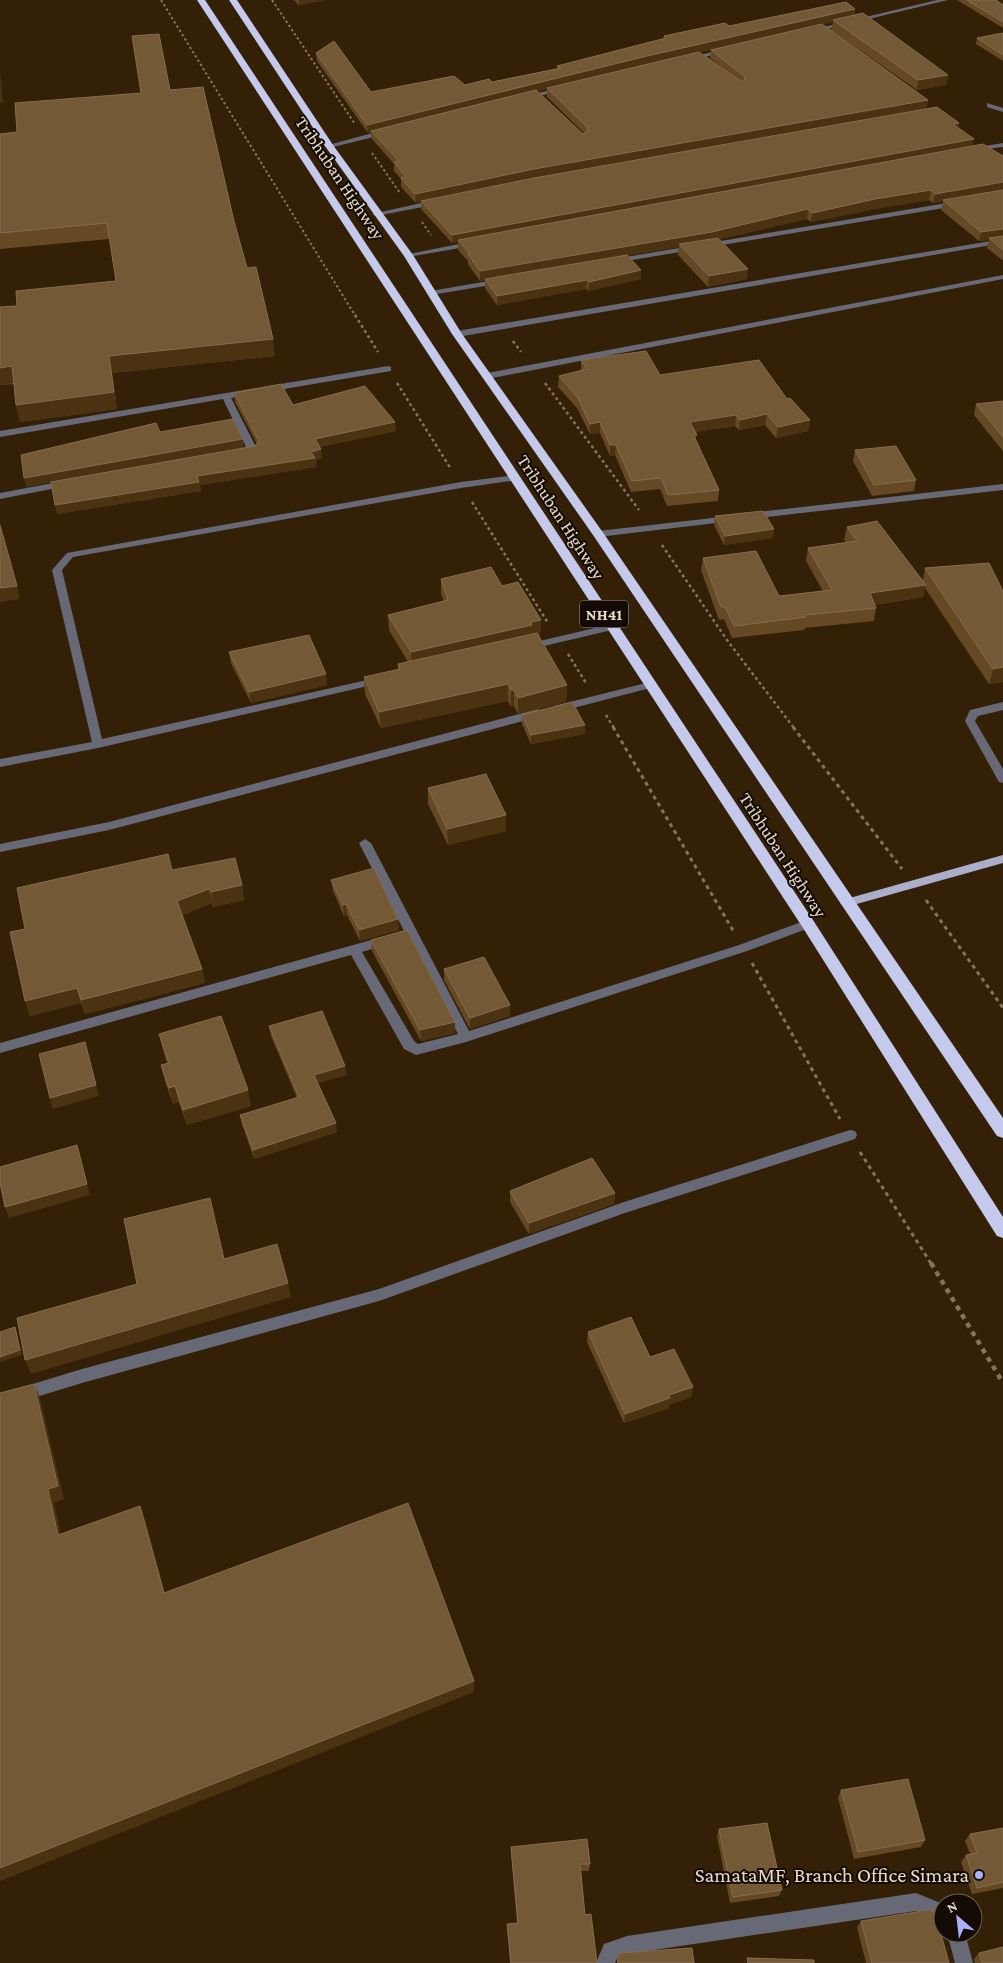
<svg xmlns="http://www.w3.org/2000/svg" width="1003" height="1963" viewBox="0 0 1003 1963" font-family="'Crimson Pro',serif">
  <rect width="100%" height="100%" fill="#332007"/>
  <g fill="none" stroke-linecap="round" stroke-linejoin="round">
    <g stroke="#83735f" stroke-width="2" stroke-dasharray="2.5 2.5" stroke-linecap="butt">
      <path d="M 161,0 L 356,317"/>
      <path d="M 272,0 L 355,124"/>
      <path d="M 372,153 L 400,193"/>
      <path d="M 422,222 L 431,235"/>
    </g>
    <g stroke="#83735f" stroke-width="2.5" stroke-dasharray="3 3" stroke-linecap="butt">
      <path d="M 355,315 L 378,352"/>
      <path d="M 513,341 L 521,352"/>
      <path d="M 397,383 L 451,469"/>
      <path d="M 545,383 L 639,510"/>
      <path d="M 472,502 L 548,623"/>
      <path d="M 662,545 L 727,640 L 794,728"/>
      <path d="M 568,654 L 586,683"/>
      <path d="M 606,715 L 614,728"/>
    </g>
    <g stroke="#83735f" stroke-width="3" stroke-dasharray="4 4" stroke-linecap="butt">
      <path d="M 613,727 L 734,932"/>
      <path d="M 793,727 L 902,869"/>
      <path d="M 926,900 L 1003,1008"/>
      <path d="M 752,963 L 840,1119"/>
      <path d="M 860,1152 L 932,1265"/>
    </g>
    <path stroke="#83735f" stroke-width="4.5" stroke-dasharray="5 5" stroke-linecap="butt" d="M 931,1263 L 1003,1383"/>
    <g fill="#676977" fill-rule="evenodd">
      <path d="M 937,0 L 948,0 L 810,33 L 807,31 Z"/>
      <path d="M 727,48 L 729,49 L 729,51 L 688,61 L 685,59 Z"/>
      <path d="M 562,87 L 564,88 L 564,90 L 523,100 L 519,98 Z"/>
      <path d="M 987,103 L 1003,108 L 1003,112 L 987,107 Z"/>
      <path d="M 387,129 L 391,131 L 390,133 L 329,148 L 325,146 Z"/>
      <path d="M 1003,143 L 1003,147 L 971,151 L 967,149 Z"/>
      <path d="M 435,200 L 438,200 L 438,204 L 376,216 L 372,214 Z"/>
      <path d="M 959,201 L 962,201 L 962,205 L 614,263 L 610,261 L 614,259 Z"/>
      <path d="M 1003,239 L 1003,243 L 457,337 L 453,334 L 457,331 Z"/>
      <path d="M 474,241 L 478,243 L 477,245 L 408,257 L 404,255 Z"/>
      <path d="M 1003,275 L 1003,279 L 487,379 L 483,376 L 487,373 Z"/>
      <path d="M 500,279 L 504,281 L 503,283 L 431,295 L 427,293 L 431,291 Z"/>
      <path d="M 388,366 L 391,367 L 391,371 L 231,398 L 258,451 L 241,456 L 236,453 L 247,449 L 223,399 L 0,437 L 0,431 Z"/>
      <path d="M 515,475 L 520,478 L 518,480 L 461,488 L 73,557 L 62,570 L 102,739 L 381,677 L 386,680 L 381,683 L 98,748 L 0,767 L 0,759 L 92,742 L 52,570 L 67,553 L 461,482 Z"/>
      <path d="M 69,480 L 74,483 L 72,485 L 0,499 L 0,493 Z"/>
      <path d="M 1003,484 L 1003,490 L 750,519 L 745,516 L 750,513 Z"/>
      <path d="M 730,516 L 733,517 L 733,521 L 598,537 L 593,534 L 598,531 Z"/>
      <path d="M 612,624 L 616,625 L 616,629 L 527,650 L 522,647 L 527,644 Z"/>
      <path d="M 650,682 L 655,685 L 654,687 L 558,712 L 553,708 L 554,706 Z"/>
      <path d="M 1003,702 L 1003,710 L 978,716 L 975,721 L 1003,769 L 1003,783 L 999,782 L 965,721 L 970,710 Z"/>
      <path d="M 538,709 L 543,713 L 542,716 L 109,830 L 0,852 L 0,844 L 109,822 Z"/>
      <path d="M 365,839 L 371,843 L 469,1031 L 739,945 L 804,921 L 808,920 L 814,924 L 812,927 L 747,951 L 466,1042 L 416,1055 L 404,1049 L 351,955 L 0,1053 L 0,1043 L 404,931 L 359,843 ZM 408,938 L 458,1034 L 418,1044 L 414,1041 L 362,952 Z"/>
      <path d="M 850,1130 L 855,1131 L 857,1135 L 855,1139 L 625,1213 L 379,1301 L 82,1383 L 0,1408 L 0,1394 L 82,1369 L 379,1289 L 624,1202 Z"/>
      <path d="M 916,1893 L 943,1904 L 943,1922 L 916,1911 L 627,1954 L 617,1958 L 615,1963 L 596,1963 L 604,1944 L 627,1936 Z"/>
      <path d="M 947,1933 L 965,1933 L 973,1963 L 955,1963 Z"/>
    </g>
    <path fill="#aaaeca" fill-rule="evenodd" d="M 1003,855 L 1003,863 L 846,907 L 840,903 L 846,899 Z"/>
    <g fill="#c5c9eb" fill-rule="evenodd">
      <path d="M 197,0 L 205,0 L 813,920 L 1003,1217 L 1003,1238 L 997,1236 L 803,928 Z"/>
      <path d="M 229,0 L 237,0 L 333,145 L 413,255 L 462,334 L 604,534 L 1003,1118 L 1003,1138 L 997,1136 L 593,535 L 452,334 L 404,256 L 325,146 Z"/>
    </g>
  </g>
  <g fill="#654924" fill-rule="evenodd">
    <path d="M 294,0 L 325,0 L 299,5 Z"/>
    <path d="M 957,0 L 996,0 L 1003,5 L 1003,28 Z"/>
    <path d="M 855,9 L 854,15 L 948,75 L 946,85 L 917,90 L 831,30 L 833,22 L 822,24 L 928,100 L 926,109 L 959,123 L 958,128 L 973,146 L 1003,156 L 1003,260 L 1002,260 L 987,248 L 989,240 L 979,241 L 941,210 L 943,201 L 933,203 L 929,200 L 874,209 L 811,222 L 807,219 L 720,239 L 747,279 L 708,287 L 678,255 L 679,247 L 628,255 L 641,279 L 588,291 L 586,289 L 497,305 L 485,288 L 485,280 L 480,281 L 468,264 L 468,261 L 458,250 L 458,242 L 452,243 L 421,209 L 421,202 L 416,203 L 401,187 L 401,179 L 394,171 L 394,164 L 372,139 L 371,133 L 368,133 L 317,61 L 316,53 L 371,92 L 465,85 L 492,82 L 557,69 L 557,66 L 663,39 L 664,36 L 729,26 ZM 711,50 L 710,58 L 728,72 L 700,52 ZM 547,89 L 547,97 L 584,133 L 583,134 L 537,91 Z"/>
    <path d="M 1003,33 L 1003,61 L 976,44 L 977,38 Z"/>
    <path d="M 170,90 L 234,221 L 247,268 L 275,356 L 112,373 L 117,409 L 20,422 L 16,405 L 14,384 L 0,385 L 17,306 L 116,281 L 110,239 L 0,249 L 0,134 L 17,132 Z"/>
    <path d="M 581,360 L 787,399 L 810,420 L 808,431 L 776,438 L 765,425 L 739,430 L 735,426 L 695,432 L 696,441 L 719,490 L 718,501 L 667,506 L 660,489 L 631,492 L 615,455 L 610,456 L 600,433 L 590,434 L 577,408 L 558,387 L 559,376 L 581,371 Z"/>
    <path d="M 234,393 L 293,405 L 396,431 L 319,447 L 322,458 L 316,460 L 316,467 L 200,485 L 201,491 L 57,514 L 255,446 L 257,444 L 235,402 Z"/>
    <path d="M 1003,401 L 1003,451 L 974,415 L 976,404 Z"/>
    <path d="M 855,450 L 916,480 L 914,491 L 872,496 L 853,461 Z"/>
    <path d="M 715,516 L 774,529 L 773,538 L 724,545 L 714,525 Z"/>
    <path d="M 847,527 L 923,580 L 925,568 L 1003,682 L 989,684 L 925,588 L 923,597 L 875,605 L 876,608 L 874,621 L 805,628 L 804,630 L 732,638 L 724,619 L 719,620 L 701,570 L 703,558 L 779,596 L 823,591 L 806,561 L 808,548 L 846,542 L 844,540 Z"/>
    <path d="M 441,579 L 502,586 L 541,620 L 540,636 L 539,636 L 567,685 L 566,702 L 518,714 L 514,706 L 511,707 L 508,701 L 381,728 L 365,694 L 364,677 L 398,670 L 398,664 L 408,662 L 389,630 L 388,615 L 444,601 L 441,594 Z"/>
    <path d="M 229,652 L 327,685 L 251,703 L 231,663 Z"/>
    <path d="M 522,715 L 585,734 L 531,744 L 522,724 Z"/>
    <path d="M 428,788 L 506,815 L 506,831 L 448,845 L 428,804 Z"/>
    <path d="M 172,870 L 242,885 L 244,900 L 213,907 L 212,903 L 182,915 L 202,969 L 205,983 L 85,1014 L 81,1003 L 30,1016 L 25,1001 L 25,929 Z"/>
    <path d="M 331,880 L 398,919 L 399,930 L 360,941 L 347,915 L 344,916 L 333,891 Z"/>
    <path d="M 371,940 L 455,1033 L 421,1041 L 372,951 Z"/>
    <path d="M 444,969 L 510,1016 L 470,1029 L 444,980 Z"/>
    <path d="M 269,1026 L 345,1066 L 346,1075 L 318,1083 L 337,1132 L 254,1159 L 242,1124 L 240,1115 L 297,1098 L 271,1036 Z"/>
    <path d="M 159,1034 L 251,1106 L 187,1125 L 179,1102 L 173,1104 L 165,1081 L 161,1065 L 167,1063 L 163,1050 Z"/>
    <path d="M 510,1191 L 615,1193 L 614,1204 L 529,1234 L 510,1202 Z"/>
    <path d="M 588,1332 L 650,1357 L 693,1387 L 691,1397 L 669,1405 L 669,1408 L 624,1423 L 587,1342 Z"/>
    <path d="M 841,1790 L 925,1840 L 921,1847 L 854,1859 L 838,1798 Z"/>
    <path d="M 1003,1828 L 1003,1888 L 972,1894 L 961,1862 L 966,1855 L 970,1854 L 965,1841 L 970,1834 Z"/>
    <path d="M 719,1829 L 782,1890 L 779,1896 L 730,1903 L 717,1836 Z"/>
    <path d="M 511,1847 L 590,1864 L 589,1871 L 581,1871 L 585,1915 L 597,1963 L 510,1963 L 507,1924 L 517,1923 L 511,1854 Z"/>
    <path d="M 861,1921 L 949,1963 L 866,1963 L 857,1927 Z"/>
    <path d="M 979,1953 L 1003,1963 L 975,1963 L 974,1959 Z"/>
  </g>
  <g fill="#4b3211">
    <path d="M 299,0 L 325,0 L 299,5 Z"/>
    <path d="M 855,9 L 854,17 L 833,20 L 833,22 L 647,64 L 373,132 L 371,131 L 371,133 L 368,133 L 367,125 L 647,56 Z"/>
    <path d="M 0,71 L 3,103 L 0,103 Z"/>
    <path d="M 948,75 L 946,85 L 917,90 L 918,80 Z"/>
    <path d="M 928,100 L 926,109 L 421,201 L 421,202 L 416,203 L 415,194 L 534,169 Z"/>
    <path d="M 959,123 L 957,131 L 953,124 Z"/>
    <path d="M 974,139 L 972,147 L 458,240 L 458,242 L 452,243 L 452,235 Z"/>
    <path d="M 1003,182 L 1003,190 L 943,200 L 943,201 L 933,203 L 935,194 Z"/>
    <path d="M 931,190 L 929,200 L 874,209 L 811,222 L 812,213 L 875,199 Z"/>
    <path d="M 808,209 L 807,219 L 711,241 L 679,244 L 679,247 L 480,281 L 480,271 Z"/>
    <path d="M 1003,229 L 1003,238 L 989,238 L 989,240 L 979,241 L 981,232 Z"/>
    <path d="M 748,269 L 747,279 L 708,287 L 709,276 Z"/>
    <path d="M 641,270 L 641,279 L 588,291 L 589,282 Z"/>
    <path d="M 587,280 L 586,289 L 497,305 L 497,296 Z"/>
    <path d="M 273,339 L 275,356 L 112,373 L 117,409 L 20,422 L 16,405 L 109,356 Z"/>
    <path d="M 12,366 L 16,383 L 0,385 L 0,368 Z"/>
    <path d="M 767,414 L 765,425 L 739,430 L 740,420 Z"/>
    <path d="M 736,415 L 735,426 L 689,433 L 690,422 Z"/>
    <path d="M 810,420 L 808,431 L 776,438 L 778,427 Z"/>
    <path d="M 395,422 L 396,431 L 315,448 L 315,439 Z"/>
    <path d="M 600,422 L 600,433 L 590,434 L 590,424 Z"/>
    <path d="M 243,439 L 244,448 L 26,487 L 24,478 Z"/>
    <path d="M 610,445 L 616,445 L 615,455 L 610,456 Z"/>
    <path d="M 321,449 L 322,458 L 316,460 L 316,467 L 200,485 L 201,491 L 57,514 L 55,505 Z"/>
    <path d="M 774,529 L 773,538 L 724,545 L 725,536 Z"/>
    <path d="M 926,585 L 923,597 L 867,606 L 870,593 Z"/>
    <path d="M 17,586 L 20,599 L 0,602 L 0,588 Z"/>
    <path d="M 541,620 L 540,636 L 412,667 L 411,652 Z"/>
    <path d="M 1003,667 L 1003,682 L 989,684 L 993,669 Z"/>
    <path d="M 326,674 L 327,685 L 251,703 L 249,692 Z"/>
    <path d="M 508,684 L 508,701 L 381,728 L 379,712 Z"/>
    <path d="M 567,685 L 566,702 L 518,714 L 518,698 Z"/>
    <path d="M 511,690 L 514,690 L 514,706 L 511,707 Z"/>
    <path d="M 585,725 L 585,734 L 531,744 L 531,735 Z"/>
    <path d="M 506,815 L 506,831 L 448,845 L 447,829 Z"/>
    <path d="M 242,885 L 244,900 L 213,907 L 211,892 Z"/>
    <path d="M 209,889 L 212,903 L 180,916 L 177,901 Z"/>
    <path d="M 346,904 L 347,915 L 344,916 L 343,905 Z"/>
    <path d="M 398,919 L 399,930 L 360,941 L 359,930 Z"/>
    <path d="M 202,969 L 205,983 L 85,1014 L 81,1000 Z"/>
    <path d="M 77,988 L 81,1003 L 30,1016 L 25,1001 Z"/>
    <path d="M 510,1005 L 510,1016 L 470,1029 L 470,1018 Z"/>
    <path d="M 455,1022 L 455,1033 L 421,1041 L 420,1030 Z"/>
    <path d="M 88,1053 L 99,1096 L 53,1109 L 50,1098 Z"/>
    <path d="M 345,1066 L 346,1075 L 315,1084 L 314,1075 Z"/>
    <path d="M 175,1086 L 179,1102 L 173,1104 L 169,1088 Z"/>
    <path d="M 248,1090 L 251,1106 L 187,1125 L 183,1110 Z"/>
    <path d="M 336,1123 L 337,1132 L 254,1159 L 253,1150 Z"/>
    <path d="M 77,1145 L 90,1195 L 9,1218 L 5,1207 Z"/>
    <path d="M 615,1193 L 614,1204 L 529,1234 L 529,1223 Z"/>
    <path d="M 288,1283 L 291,1297 L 31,1374 L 25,1360 Z"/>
    <path d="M 15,1327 L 17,1333 L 22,1355 L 0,1362 L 0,1357 Z"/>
    <path d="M 34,1384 L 40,1398 L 64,1499 L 54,1503 L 64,1548 L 58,1535 L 48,1489 Z"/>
    <path d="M 693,1387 L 691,1397 L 669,1405 L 669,1408 L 624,1423 L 625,1414 L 669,1395 Z"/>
    <path d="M 140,1506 L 145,1519 L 168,1605 L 164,1593 Z"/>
    <path d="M 474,1681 L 474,1692 L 0,1881 L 0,1868 Z"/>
  </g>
  <g fill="#735936" stroke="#856d4e">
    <path d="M 967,0 L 996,0 L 1003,5 L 1003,22 Z"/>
    <path d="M 846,2 L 855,9 L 647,56 L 367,125 L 316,53 L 334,41 L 371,92 L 454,76 L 465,85 L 489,79 L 492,82 L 561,68 L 557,66 L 666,38 L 664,36 L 725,23 L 729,26 Z"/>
    <path d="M 863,13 L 948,75 L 918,80 L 833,20 Z"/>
    <path d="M 822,24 L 928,100 L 534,169 L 415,194 L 401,178 L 406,177 L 394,162 L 399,161 L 371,131 L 536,90 L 583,134 L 588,131 L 587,127 L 547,88 L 699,52 L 742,82 L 745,79 L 744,76 L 711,50 Z"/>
    <path d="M 1003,33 L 1003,55 L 977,38 Z"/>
    <path d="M 159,34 L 170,90 L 203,87 L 234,221 L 247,268 L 256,267 L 273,339 L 109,356 L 114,392 L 16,405 L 12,366 L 0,368 L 0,307 L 17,306 L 16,291 L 116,281 L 107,223 L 0,233 L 0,134 L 17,132 L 15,103 L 141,93 L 132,36 Z"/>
    <path d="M 937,107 L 959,123 L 953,124 L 974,139 L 452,235 L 421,201 L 534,178 Z"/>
    <path d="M 983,144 L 1003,156 L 1003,182 L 935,194 L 931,190 L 875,199 L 812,213 L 808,209 L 712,232 L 480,271 L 468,254 L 470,254 L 458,240 Z"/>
    <path d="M 1003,190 L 1003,229 L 981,232 L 943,200 Z"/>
    <path d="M 1003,236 L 1003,250 L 989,238 Z"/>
    <path d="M 718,238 L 748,269 L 709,276 L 679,244 Z"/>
    <path d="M 627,255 L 641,270 L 589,282 L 587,280 L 497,296 L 485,279 Z"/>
    <path d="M 646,351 L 660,375 L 759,360 L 787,399 L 790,398 L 810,420 L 778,427 L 767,414 L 740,420 L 736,415 L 690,422 L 697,435 L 694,436 L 719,490 L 668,495 L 661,478 L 632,481 L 616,445 L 610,445 L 600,422 L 590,424 L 578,398 L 559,376 L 587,369 L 581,360 Z"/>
    <path d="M 281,384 L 293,405 L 365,386 L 395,422 L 315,439 L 321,449 L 311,452 L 315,458 L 197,476 L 199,482 L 55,505 L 51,482 L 255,446 L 259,441 L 234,393 Z"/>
    <path d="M 1003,401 L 1003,437 L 976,404 Z"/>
    <path d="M 233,419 L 243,439 L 24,478 L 21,455 L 156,423 L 160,432 Z"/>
    <path d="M 896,446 L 916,480 L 874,485 L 855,450 Z"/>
    <path d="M 763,511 L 774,529 L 725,536 L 715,516 Z"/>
    <path d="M 877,521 L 926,585 L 870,593 L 876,608 L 805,615 L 806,617 L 734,626 L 725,607 L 721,607 L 703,558 L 756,551 L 779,596 L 832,590 L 808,548 L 857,541 L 847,527 Z"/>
    <path d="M 0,525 L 17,586 L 0,588 Z"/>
    <path d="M 989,563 L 1003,591 L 1003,667 L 993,669 L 925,568 Z"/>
    <path d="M 491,567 L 502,586 L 518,582 L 541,620 L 531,622 L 532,625 L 411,652 L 388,615 L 448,600 L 441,579 Z"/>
    <path d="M 537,633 L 567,685 L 518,698 L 514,690 L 511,690 L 508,684 L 379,712 L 364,677 L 400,669 L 398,664 Z"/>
    <path d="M 309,635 L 326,674 L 249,692 L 229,652 Z"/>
    <path d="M 572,702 L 585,725 L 531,735 L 522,715 Z"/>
    <path d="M 486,774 L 506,815 L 447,829 L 428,788 Z"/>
    <path d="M 168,854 L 172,870 L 235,858 L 242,885 L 211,892 L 209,889 L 177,901 L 202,969 L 81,1000 L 77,988 L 25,1001 L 10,932 L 25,929 L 17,888 Z"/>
    <path d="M 374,868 L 398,919 L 359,930 L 346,904 L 343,905 L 331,880 Z"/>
    <path d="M 407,930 L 455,1022 L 420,1030 L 371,940 Z"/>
    <path d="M 484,957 L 510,1005 L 470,1018 L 444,969 Z"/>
    <path d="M 322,1011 L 345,1066 L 314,1075 L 336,1123 L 253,1150 L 240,1115 L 299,1097 L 269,1026 Z"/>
    <path d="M 221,1016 L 248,1090 L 183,1110 L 175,1086 L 169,1088 L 161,1065 L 169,1063 L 159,1034 Z"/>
    <path d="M 85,1042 L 96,1085 L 50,1098 L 39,1054 Z"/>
    <path d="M 77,1145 L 87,1184 L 5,1207 L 0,1183 L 0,1167 Z"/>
    <path d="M 592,1158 L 615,1193 L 529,1223 L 510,1191 Z"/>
    <path d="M 210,1198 L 224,1259 L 277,1244 L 288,1283 L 25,1360 L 17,1318 L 137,1284 L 124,1219 Z"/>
    <path d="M 631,1317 L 650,1357 L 674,1349 L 693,1387 L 669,1395 L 670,1398 L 625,1414 L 588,1332 Z"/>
    <path d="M 15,1327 L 20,1350 L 0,1357 L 0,1332 Z"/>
    <path d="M 34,1384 L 58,1486 L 48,1489 L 58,1535 L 140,1506 L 164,1593 L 408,1503 L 474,1681 L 0,1868 L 0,1393 Z"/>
    <path d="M 908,1779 L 925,1840 L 858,1852 L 841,1790 Z"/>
    <path d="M 767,1823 L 782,1890 L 733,1897 L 719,1829 Z"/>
    <path d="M 1003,1828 L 1003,1882 L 977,1888 L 966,1855 L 977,1853 L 970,1834 Z"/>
    <path d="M 587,1839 L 590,1864 L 580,1864 L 585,1915 L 591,1914 L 597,1963 L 511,1963 L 507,1924 L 518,1923 L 511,1847 Z"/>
    <path d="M 928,1910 L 935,1912 L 949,1963 L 872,1963 L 861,1921 Z"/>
    <path d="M 1003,1947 L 1003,1963 L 982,1963 L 979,1953 Z"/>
    <path d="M 692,1948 L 694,1963 L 618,1963 L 617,1958 L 620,1953 Z"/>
    <path d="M 747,1958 L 814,1960 L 814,1963 L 748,1963 Z"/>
  </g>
  <circle fill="#a9b0fc" stroke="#140c04" stroke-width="2" cx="979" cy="1875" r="5"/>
  <g text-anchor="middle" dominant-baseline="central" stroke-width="4" stroke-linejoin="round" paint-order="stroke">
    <rect fill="#140c04" stroke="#a89d91" stroke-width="1" x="580" y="600.5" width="48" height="27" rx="4"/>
    <g font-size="16" font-weight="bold" fill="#e8dbcd">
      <text x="604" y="614">NH41</text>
    </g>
    <g font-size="18" fill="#e8dbcd" stroke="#140c04">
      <text transform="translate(340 178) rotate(56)">Tribhuban Highway</text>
      <text transform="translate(561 517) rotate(57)">Tribhuban Highway</text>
      <text transform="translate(783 855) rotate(57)">Tribhuban Highway</text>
    </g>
    <g font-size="21" fill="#e8dbcd" stroke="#140c04" text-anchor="end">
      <text x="969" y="1875">SamataMF, Branch Office Simara</text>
    </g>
  </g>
  <g transform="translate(958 1918) rotate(332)"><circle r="24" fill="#140c04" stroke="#695f54"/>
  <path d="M0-4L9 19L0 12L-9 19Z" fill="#a9b0fc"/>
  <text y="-8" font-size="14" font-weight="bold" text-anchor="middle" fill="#e8dbcd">N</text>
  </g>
</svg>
